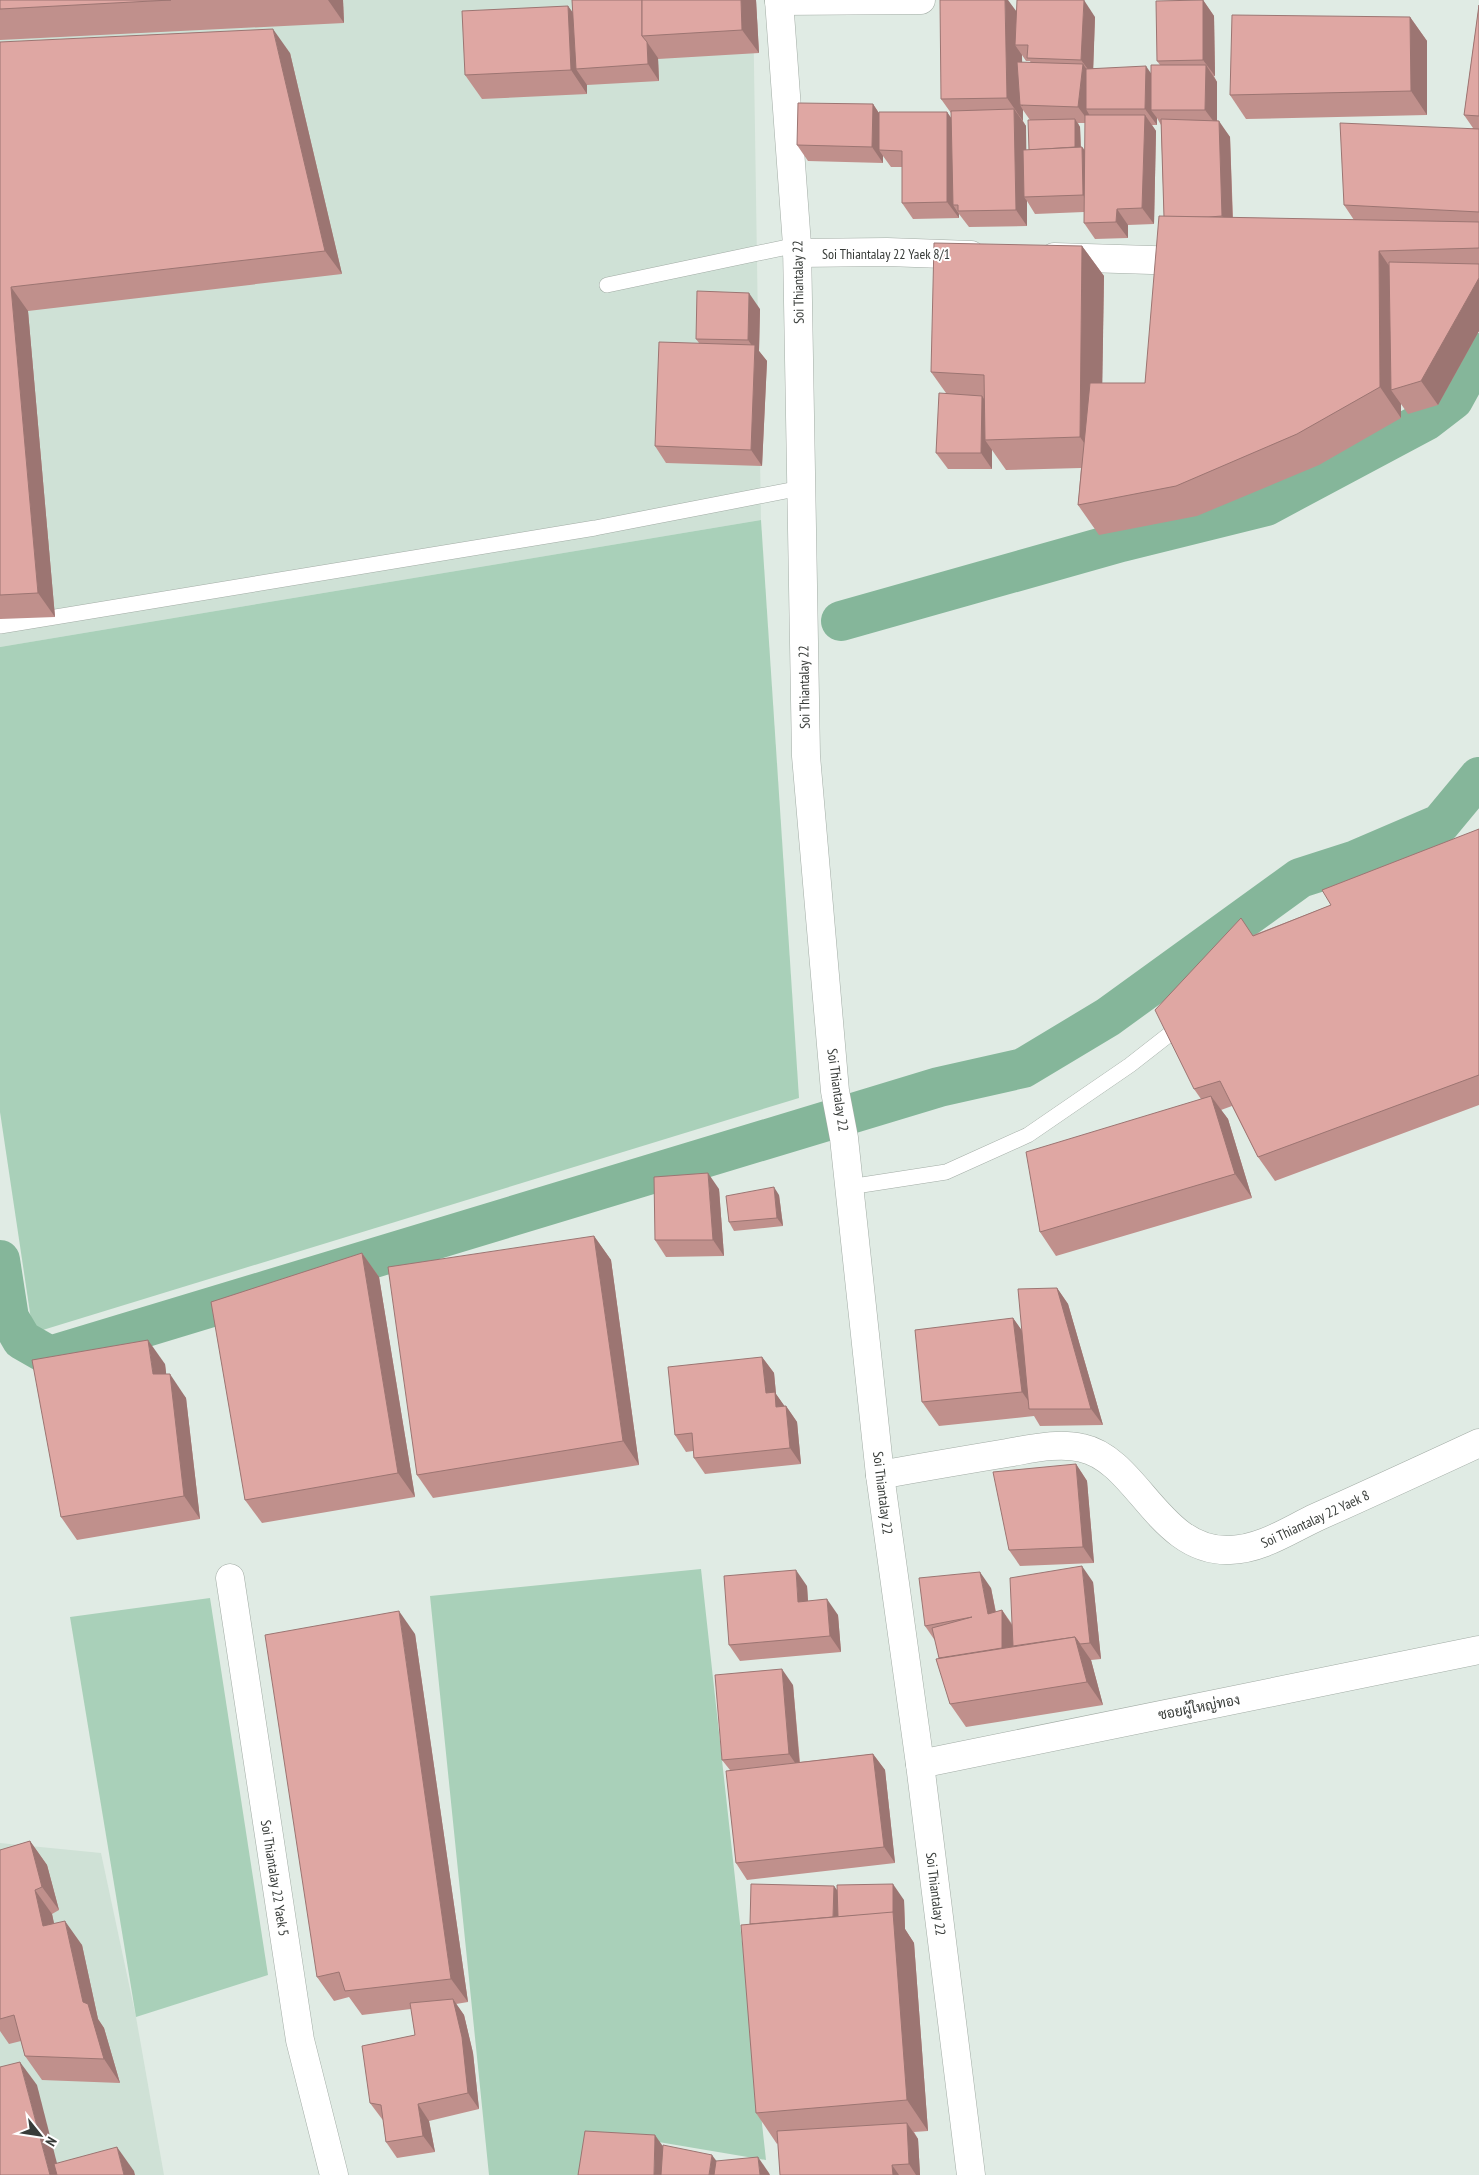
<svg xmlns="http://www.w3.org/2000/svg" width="1479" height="2175" viewBox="0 0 1479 2175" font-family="'PT Sans Narrow',Sarabun,sans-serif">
  <rect width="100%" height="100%" fill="#e0ebe4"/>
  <g fill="#cfe1d6">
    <path d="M 0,0 L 753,0 L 761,520 L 0,647 Z"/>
    <path d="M 0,1843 L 101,1853 L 136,2017 L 164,2175 L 0,2175 Z"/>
  </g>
  <g fill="#a9d0b9">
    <path d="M 761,520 L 799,1098 L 33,1333 L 0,1112 L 0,647 Z"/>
    <path d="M 701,1569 L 766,2160 L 611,2134 L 593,2175 L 489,2175 L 430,1596 Z"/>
    <path d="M 210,1598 L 268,1975 L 136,2017 L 70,1617 Z"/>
  </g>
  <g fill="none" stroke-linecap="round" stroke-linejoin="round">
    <g stroke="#85b69a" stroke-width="40">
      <path d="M 841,621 L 1121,542 L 1266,506 L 1427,420 L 1453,400 L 1479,353"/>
      <path d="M 0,1260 L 9,1318 L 22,1340 L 50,1356 L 939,1087 L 1023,1068 L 1108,1017 L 1300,878 L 1356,860 L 1440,824 L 1479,777"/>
    </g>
    <g stroke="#a2aca5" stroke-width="16">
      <g id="service">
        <path d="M 607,285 L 797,245"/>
        <path d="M 0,626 L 595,528 L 801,488"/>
        <path d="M 849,1187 L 946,1172 L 1028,1135 L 1130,1065 L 1171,1033"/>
      </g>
    </g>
    <g stroke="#a2aca5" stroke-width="29">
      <g id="minor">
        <path d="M 779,0 L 797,245 L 806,756 L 835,1091 L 844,1138 L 880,1475 L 920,1764 L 971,2175"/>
        <path d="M 779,1 L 921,0"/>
        <path d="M 797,253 L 887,252 L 971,255"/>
        <path d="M 1054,257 L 1184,261"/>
        <path d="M 880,1475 C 923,1467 965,1460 1007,1453 C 1031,1449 1058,1442 1082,1448 C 1138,1460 1159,1553 1230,1550 C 1262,1549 1289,1530 1317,1517 C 1371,1493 1425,1468 1479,1443"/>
        <path d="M 230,1578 L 300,2040 L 334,2175"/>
        <path d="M 920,1764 L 1479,1650"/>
      </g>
    </g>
    <use href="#service" stroke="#fff" stroke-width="15"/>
    <use href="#minor" stroke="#fff" stroke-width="28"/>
  </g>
  <g fill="#c0908c" fill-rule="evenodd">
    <path d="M 0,0 L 343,0 L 344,23 L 0,40 Z"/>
    <path d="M 572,0 L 756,0 L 759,53 L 658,59 L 658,58 L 659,81 L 587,85 L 587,94 L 482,99 L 465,75 L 568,6 L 573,13 Z"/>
    <path d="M 1203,0 L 1214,16 L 1215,76 L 1214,76 L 1217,82 L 1217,120 L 1230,137 L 1233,218 L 1354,220 L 1344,205 L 1473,128 L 1464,115 L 1479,5 L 1479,331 L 1438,405 L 1408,414 L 1401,404 L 1401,418 L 1319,465 L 1197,516 L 1099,535 L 1078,505 L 1081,468 L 1006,470 L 992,450 L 992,469 L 948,469 L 936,453 L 946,393 L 931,372 L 1082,246 L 1104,276 L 1102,383 L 1145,383 L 1164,217 L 1161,125 L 1157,118 L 1157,125 L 1152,125 L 1156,131 L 1154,224 L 1128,225 L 1128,238 L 1095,239 L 1084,223 L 1084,212 L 1035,214 L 1027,201 L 1027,226 L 969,227 L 959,214 L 959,218 L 913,219 L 902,203 L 902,167 L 891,167 L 883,156 L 883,163 L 808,161 L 797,145 L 873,104 L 879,113 L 947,112 L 951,118 L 951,113 L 941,99 L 1016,12 L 1095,17 L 1093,68 L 1151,74 L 1160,65 L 1157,61 ZM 1022,55 L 1026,61 L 1030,61 L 1031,63 L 1022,63 ZM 1023,110 L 1030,120 L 1029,150 L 1026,150 L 1026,126 L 1023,121 ZM 1078,123 L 1085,123 L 1085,150 L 1082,147 L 1081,147 L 1080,127 Z"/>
    <path d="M 1410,17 L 1427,41 L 1427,115 L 1246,119 L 1230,95 Z"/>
    <path d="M 0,42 L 290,53 L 342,274 L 28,311 L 55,617 L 0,619 Z"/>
    <path d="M 760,309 L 759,351 L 767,361 L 762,466 L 666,463 L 655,446 L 699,343 L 696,339 Z"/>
    <path d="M 1479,829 L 1479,1105 L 1275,1181 L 1258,1157 L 1232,1106 L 1221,1110 L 1228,1119 L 1252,1198 L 1056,1256 L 1040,1232 L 1201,1099 L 1194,1089 L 1253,935 L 1331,905 Z"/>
    <path d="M 719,1189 L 724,1256 L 666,1257 L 655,1240 Z"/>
    <path d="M 779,1195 L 783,1226 L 734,1231 L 729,1222 Z"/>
    <path d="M 594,1236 L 611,1260 L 639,1465 L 433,1498 L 417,1475 Z"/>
    <path d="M 362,1253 L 379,1277 L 415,1497 L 262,1523 L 245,1500 Z"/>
    <path d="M 1057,1288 L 1068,1304 L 1103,1425 L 1040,1426 L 1034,1416 L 939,1426 L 922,1402 L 1013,1318 L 1022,1331 Z"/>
    <path d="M 762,1357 L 774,1373 L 776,1394 L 784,1406 L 786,1406 L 797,1422 L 801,1464 L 705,1474 L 694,1458 L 693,1451 L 686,1452 L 675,1435 Z"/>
    <path d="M 165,1364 L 166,1374 L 186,1398 L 200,1519 L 77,1540 L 61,1517 Z"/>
    <path d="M 1076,1464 L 1087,1481 L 1094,1563 L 1020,1566 L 1009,1550 Z"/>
    <path d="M 1093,1582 L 1101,1659 L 1091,1660 L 1103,1705 L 966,1727 L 950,1704 L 936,1642 L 925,1626 L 991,1588 L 996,1612 L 1002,1610 L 1012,1624 Z"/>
    <path d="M 807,1586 L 808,1601 L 838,1615 L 841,1652 L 740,1661 L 729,1645 Z"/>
    <path d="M 415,1634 L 468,2002 L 456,2004 L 464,2015 L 473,2053 L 479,2109 L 429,2121 L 435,2152 L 397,2158 L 386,2142 L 383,2120 L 382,2119 L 370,2103 L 415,2035 L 411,2009 L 362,2015 L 349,1997 L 334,2001 L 317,1977 Z"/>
    <path d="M 793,1685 L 800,1762 L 873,1754 L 885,1770 L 895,1863 L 747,1880 L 736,1863 L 730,1770 L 722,1760 Z"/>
    <path d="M 30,1841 L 47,1865 L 59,1910 L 52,1914 L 54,1924 L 82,1945 L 98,2019 L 104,2028 L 120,2083 L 42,2080 L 25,2056 L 21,2041 L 9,2044 L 0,2031 L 0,1850 Z"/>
    <path d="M 834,1886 L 837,1890 L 904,1900 L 905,1929 L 914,1943 L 928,2131 L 914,2132 L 918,2139 L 920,2175 L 780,2175 L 778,2143 L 777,2144 L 756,2113 L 750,1924 Z"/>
  </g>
  <g fill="#9c7572">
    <path d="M 328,0 L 343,0 L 344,23 Z"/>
    <path d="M 741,0 L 756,0 L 759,53 L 742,30 Z"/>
    <path d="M 1005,0 L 1008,0 L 1022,19 L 1015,45 L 1022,55 L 1023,106 L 1020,105 L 1023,110 L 1023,121 L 1007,98 Z"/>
    <path d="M 1084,0 L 1095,17 L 1093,76 L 1081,60 Z"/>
    <path d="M 1203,0 L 1214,16 L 1215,76 L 1203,60 Z"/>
    <path d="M 568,6 L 585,30 L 576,69 L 587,85 L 587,94 L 571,70 Z"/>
    <path d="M 1410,17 L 1427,41 L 1427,115 L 1411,91 Z"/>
    <path d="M 273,29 L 290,53 L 342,274 L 325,251 Z"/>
    <path d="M 647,42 L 658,58 L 659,81 L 648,64 Z"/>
    <path d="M 1083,64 L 1094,80 L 1086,109 L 1090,116 L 1090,123 L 1078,107 Z"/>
    <path d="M 1206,65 L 1217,82 L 1217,126 L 1205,110 Z"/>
    <path d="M 1146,66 L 1157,82 L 1151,110 L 1157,118 L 1157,125 L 1145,109 Z"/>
    <path d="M 873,104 L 884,121 L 879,150 L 883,156 L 883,163 L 872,147 Z"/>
    <path d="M 1014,109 L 1026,126 L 1027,197 L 1024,197 L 1027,201 L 1027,226 L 1016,210 Z"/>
    <path d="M 947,112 L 958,128 L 958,205 L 953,205 L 959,214 L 959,218 L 947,202 Z"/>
    <path d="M 1145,115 L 1156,131 L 1154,224 L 1142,208 Z"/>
    <path d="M 1075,119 L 1080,127 L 1081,159 L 1075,151 Z"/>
    <path d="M 1219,121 L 1230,137 L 1233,233 L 1222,216 Z"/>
    <path d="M 1082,147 L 1094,163 L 1094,212 L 1083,195 Z"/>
    <path d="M 1117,209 L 1128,225 L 1128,238 L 1116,222 Z"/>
    <path d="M 1082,246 L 1104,276 L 1101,467 L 1080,437 Z"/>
    <path d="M 1379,251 L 1400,282 L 1391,390 L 1401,404 L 1401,418 L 1380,387 Z"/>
    <path d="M 1479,278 L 1479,331 L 1438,405 L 1421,381 Z"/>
    <path d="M 11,287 L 28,311 L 55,617 L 38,593 Z"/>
    <path d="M 749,293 L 760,309 L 759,351 L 767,361 L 762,466 L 751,450 L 755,350 L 748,340 Z"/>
    <path d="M 982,396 L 993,412 L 985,440 L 992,450 L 992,469 L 981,453 Z"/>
    <path d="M 1211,1096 L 1228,1119 L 1252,1198 L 1235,1174 Z"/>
    <path d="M 708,1173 L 719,1189 L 724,1256 L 713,1240 Z"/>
    <path d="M 774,1187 L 779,1195 L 783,1226 L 777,1218 Z"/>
    <path d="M 594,1236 L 611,1260 L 639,1465 L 623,1441 Z"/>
    <path d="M 362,1253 L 379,1277 L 415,1497 L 398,1473 Z"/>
    <path d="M 1057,1288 L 1068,1304 L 1103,1425 L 1091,1409 Z"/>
    <path d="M 1013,1318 L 1030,1342 L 1034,1409 L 1022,1392 Z"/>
    <path d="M 148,1340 L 165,1364 L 169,1397 L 153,1374 Z"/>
    <path d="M 762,1357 L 774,1373 L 776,1394 L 786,1408 L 787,1423 L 766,1393 Z"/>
    <path d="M 170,1374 L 186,1398 L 200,1519 L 184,1496 Z"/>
    <path d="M 786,1406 L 797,1422 L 801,1464 L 790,1448 Z"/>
    <path d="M 1076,1464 L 1087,1481 L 1094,1563 L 1083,1547 Z"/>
    <path d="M 1082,1566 L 1093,1582 L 1101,1659 L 1090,1643 Z"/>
    <path d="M 796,1570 L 807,1586 L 809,1618 L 798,1602 Z"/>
    <path d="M 980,1572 L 991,1588 L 999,1630 L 988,1614 Z"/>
    <path d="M 827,1599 L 838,1615 L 841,1652 L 830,1636 Z"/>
    <path d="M 1002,1610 L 1013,1627 L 1014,1672 L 1002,1656 Z"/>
    <path d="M 399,1611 L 415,1634 L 468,2002 L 451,1979 Z"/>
    <path d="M 1075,1637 L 1091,1660 L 1103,1705 L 1087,1682 Z"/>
    <path d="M 782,1669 L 793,1685 L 800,1770 L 789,1754 Z"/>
    <path d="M 873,1754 L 885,1770 L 895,1863 L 884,1847 Z"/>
    <path d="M 30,1841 L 47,1865 L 59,1910 L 42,1887 Z"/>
    <path d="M 893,1884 L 904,1900 L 905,1929 L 914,1943 L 928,2131 L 907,2100 L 893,1923 Z"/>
    <path d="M 834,1886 L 845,1902 L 833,1930 Z"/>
    <path d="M 35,1890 L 52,1914 L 60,1950 L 43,1926 Z"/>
    <path d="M 65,1921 L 82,1945 L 98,2019 L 104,2028 L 120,2083 L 104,2059 L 83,2002 Z"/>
    <path d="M 453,1999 L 464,2015 L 473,2053 L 479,2109 L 468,2093 Z"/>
    <path d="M 20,2062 L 37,2085 L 60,2175 L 50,2175 Z"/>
    <path d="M 418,2104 L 429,2121 L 435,2152 L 423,2136 Z"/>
    <path d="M 907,2123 L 918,2139 L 920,2175 L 916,2175 L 909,2164 Z"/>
    <path d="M 655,2135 L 667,2152 L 666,2175 L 654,2175 Z"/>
    <path d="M 117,2147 L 134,2171 L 135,2175 L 124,2175 Z"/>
    <path d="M 712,2155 L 724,2171 L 723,2175 L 709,2175 Z"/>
    <path d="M 758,2157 L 769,2173 L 770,2175 L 760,2175 Z"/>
    <path d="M 892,2165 L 899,2175 L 893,2175 Z"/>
  </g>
  <g fill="#dfa7a3" stroke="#9c7572">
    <path d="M 0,0 L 171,0 L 0,9 Z"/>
    <path d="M 572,0 L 642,0 L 642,36 L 647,42 L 648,64 L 576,69 Z"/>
    <path d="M 642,0 L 741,0 L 742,30 L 642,36 Z"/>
    <path d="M 940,0 L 1005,0 L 1007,98 L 941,99 Z"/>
    <path d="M 1017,0 L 1084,0 L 1081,60 L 1027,58 L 1028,45 L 1015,45 Z"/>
    <path d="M 1203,0 L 1203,60 L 1157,61 L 1156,1 Z"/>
    <path d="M 1479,5 L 1479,116 L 1464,115 Z"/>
    <path d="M 568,6 L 571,70 L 465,75 L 462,11 Z"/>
    <path d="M 1232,15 L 1410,17 L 1411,91 L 1230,95 Z"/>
    <path d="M 273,29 L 325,251 L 11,287 L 38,593 L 0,595 L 0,42 Z"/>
    <path d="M 1017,62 L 1083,64 L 1078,107 L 1020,105 Z"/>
    <path d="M 1151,65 L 1206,65 L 1205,110 L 1151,110 Z"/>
    <path d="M 1146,66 L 1145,109 L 1086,109 L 1086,69 Z"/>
    <path d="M 798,103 L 873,104 L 872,147 L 797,145 Z"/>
    <path d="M 1014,109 L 1016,210 L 958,211 L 958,205 L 953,205 L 951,111 Z"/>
    <path d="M 879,112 L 947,112 L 947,202 L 902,203 L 902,151 L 879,150 Z"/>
    <path d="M 1085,115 L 1145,115 L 1142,208 L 1117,209 L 1116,222 L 1084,223 Z"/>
    <path d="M 1075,119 L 1075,147 L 1029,150 L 1028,120 Z"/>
    <path d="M 1161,119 L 1219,121 L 1222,216 L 1209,217 L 1164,217 Z"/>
    <path d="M 1340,123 L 1479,129 L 1479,212 L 1344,205 Z"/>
    <path d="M 1082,147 L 1083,195 L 1024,197 L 1023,150 Z"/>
    <path d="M 1159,216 L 1479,222 L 1479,248 L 1379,251 L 1380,387 L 1297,434 L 1176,486 L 1078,505 L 1090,383 L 1145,383 Z"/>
    <path d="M 934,243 L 1082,246 L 1080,437 L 985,440 L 984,375 L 931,372 Z"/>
    <path d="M 1389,262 L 1479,264 L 1479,278 L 1421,381 L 1391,390 Z"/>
    <path d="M 697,291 L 749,293 L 748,340 L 696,339 Z"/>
    <path d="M 659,342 L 755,345 L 751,450 L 655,446 Z"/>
    <path d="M 939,393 L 982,396 L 981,453 L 936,453 Z"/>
    <path d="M 1479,829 L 1479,1075 L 1258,1157 L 1220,1081 L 1194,1089 L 1155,1010 L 1241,918 L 1253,936 L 1331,905 L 1322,890 Z"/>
    <path d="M 1211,1096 L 1235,1174 L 1040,1232 L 1026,1152 Z"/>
    <path d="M 708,1173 L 713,1240 L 655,1240 L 654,1177 Z"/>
    <path d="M 774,1187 L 777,1218 L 729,1222 L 726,1196 Z"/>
    <path d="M 594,1236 L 623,1441 L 417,1475 L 388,1267 Z"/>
    <path d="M 362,1253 L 398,1473 L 245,1500 L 211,1302 Z"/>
    <path d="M 1057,1288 L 1091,1409 L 1029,1409 L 1018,1289 Z"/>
    <path d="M 1013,1318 L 1022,1392 L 922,1402 L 915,1330 Z"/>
    <path d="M 148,1340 L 153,1374 L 170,1374 L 184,1496 L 61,1517 L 32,1360 Z"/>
    <path d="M 762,1357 L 766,1393 L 775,1392 L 776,1407 L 786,1406 L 790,1448 L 694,1458 L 692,1433 L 675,1435 L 668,1367 Z"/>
    <path d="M 1076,1464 L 1083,1547 L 1009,1550 L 993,1472 Z"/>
    <path d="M 1082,1566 L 1090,1643 L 1080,1644 L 1075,1637 L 1013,1646 L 1010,1578 Z"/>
    <path d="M 796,1570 L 798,1602 L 827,1599 L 830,1636 L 729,1645 L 724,1576 Z"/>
    <path d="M 980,1572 L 988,1614 L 1002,1610 L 1002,1648 L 939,1658 L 932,1628 L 972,1617 L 925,1626 L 919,1578 Z"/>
    <path d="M 399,1611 L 451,1979 L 345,1991 L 339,1972 L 317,1977 L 265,1635 Z"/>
    <path d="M 1075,1637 L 1087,1682 L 950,1704 L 936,1659 Z"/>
    <path d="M 782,1669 L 789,1754 L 722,1760 L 715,1675 Z"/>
    <path d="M 873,1754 L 884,1847 L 736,1863 L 726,1771 Z"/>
    <path d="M 30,1841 L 42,1887 L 35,1890 L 43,1926 L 65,1921 L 83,2002 L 88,2004 L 104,2059 L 25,2056 L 14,2015 L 0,2019 L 0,1850 Z"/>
    <path d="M 751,1884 L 834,1886 L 833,1917 L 750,1924 Z"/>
    <path d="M 893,1884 L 893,1913 L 838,1917 L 837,1885 Z"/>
    <path d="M 893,1912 L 907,2100 L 756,2113 L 741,1925 Z"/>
    <path d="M 453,1999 L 462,2037 L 468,2093 L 418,2104 L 423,2136 L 386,2142 L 381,2105 L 370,2103 L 362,2046 L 415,2035 L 410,2003 Z"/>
    <path d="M 20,2062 L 50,2175 L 0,2175 L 0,2067 Z"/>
    <path d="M 907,2123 L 909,2164 L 892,2165 L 893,2175 L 780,2175 L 777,2131 Z"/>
    <path d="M 585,2131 L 655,2135 L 654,2175 L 578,2175 Z"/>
    <path d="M 663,2145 L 712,2155 L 709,2175 L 661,2175 Z"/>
    <path d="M 117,2147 L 124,2175 L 57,2175 L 54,2164 Z"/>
    <path d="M 758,2157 L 760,2175 L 714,2175 L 716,2161 Z"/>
  </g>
  <g text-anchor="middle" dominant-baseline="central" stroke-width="4" stroke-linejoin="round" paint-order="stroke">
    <g font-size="14" fill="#383c39" stroke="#fff">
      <text x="886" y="254">Soi Thiantalay 22 Yaek 8/1</text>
      <text transform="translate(798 282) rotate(-91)">Soi Thiantalay 22</text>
      <text transform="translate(804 687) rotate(-91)">Soi Thiantalay 22</text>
      <text transform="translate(838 1090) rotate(82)">Soi Thiantalay 22</text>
      <text transform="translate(883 1493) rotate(83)">Soi Thiantalay 22</text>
      <text transform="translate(1315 1519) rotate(-25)">Soi Thiantalay 22 Yaek 8</text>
      <text transform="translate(1199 1707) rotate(-11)">ซอยผู้ใหญ่ทอง</text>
      <text transform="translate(275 1878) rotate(81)">Soi Thiantalay 22 Yaek 5</text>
      <text transform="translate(936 1894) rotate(83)">Soi Thiantalay 22</text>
    </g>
  </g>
  <g transform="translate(40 2135) rotate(120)" stroke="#ffffff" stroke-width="4" paint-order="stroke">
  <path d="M0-4L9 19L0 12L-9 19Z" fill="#383c39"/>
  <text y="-8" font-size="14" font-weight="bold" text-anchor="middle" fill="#383c39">N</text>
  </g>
</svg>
